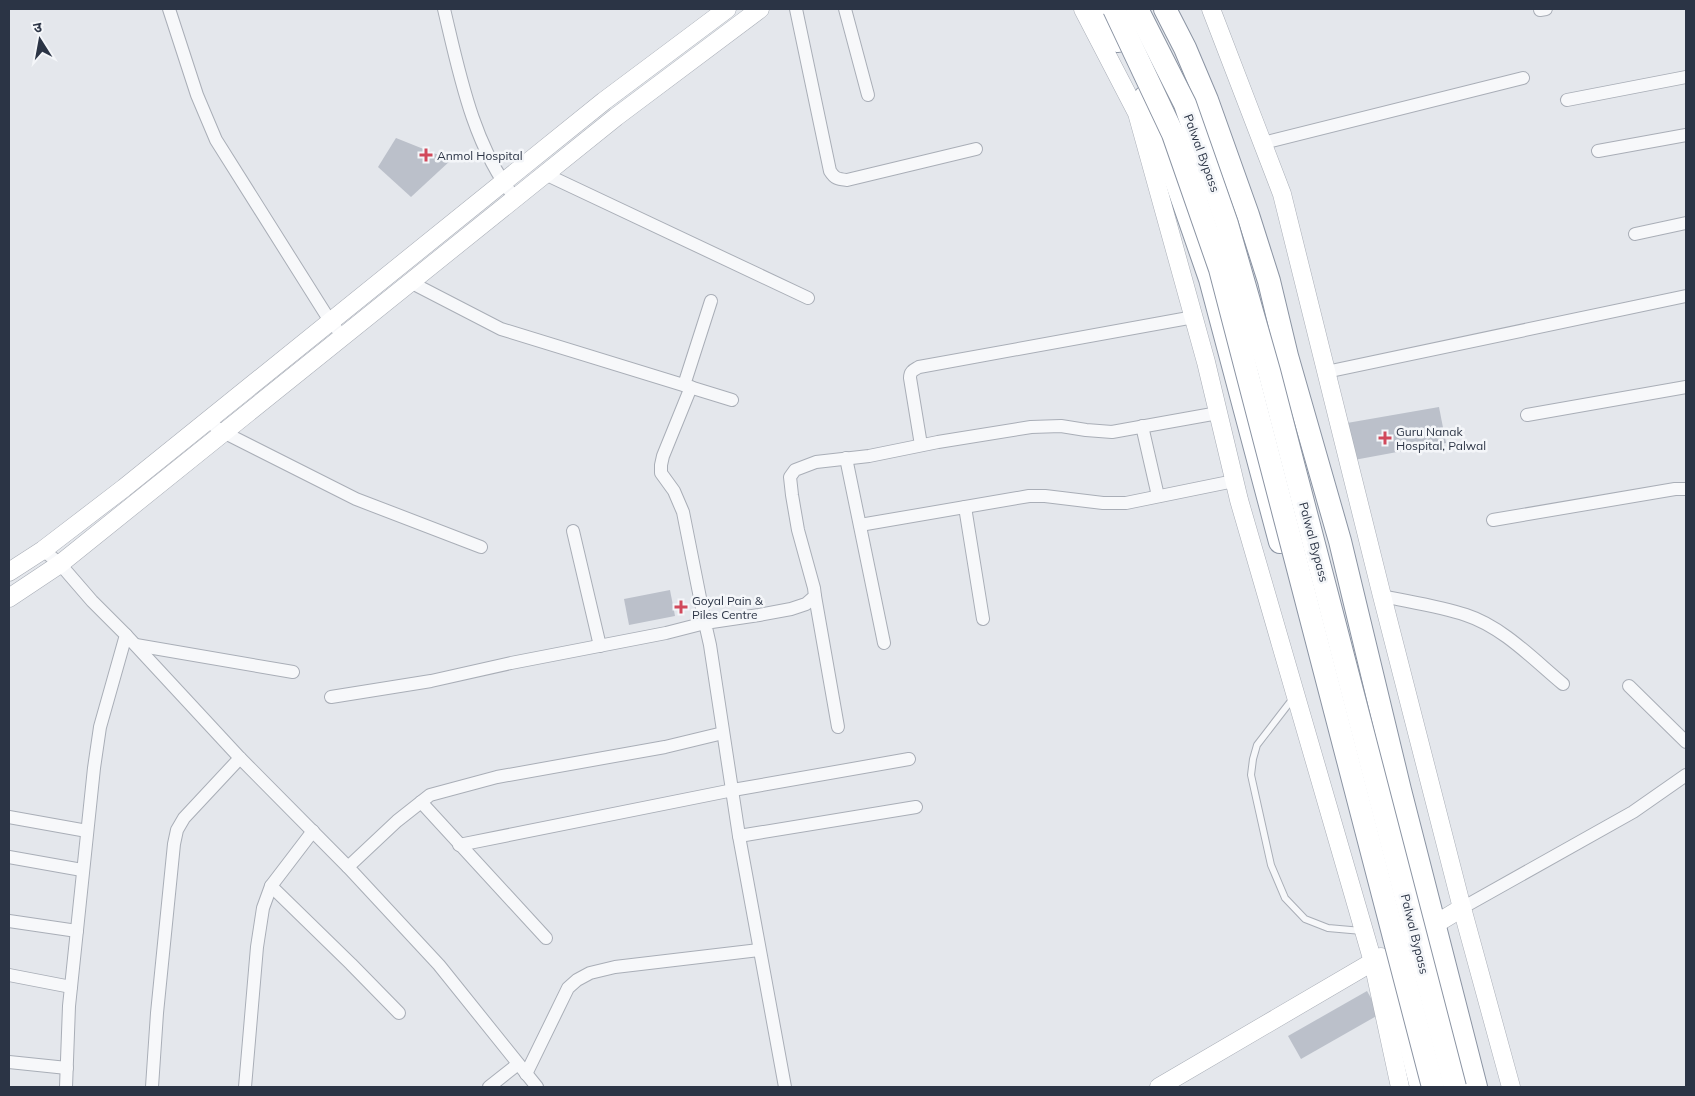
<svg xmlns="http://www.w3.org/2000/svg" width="1695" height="1096" viewBox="0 0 1695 1096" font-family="Mulish,'Noto Sans Devanagari',sans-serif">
  <rect width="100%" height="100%" fill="#e4e7ec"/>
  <g fill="#bbc0ca">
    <path d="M 396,138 L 451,160 L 411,197 L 378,167 Z"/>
    <path d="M 1439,407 L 1446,443 L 1354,460 L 1347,423 Z"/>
    <path d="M 670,590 L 675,616 L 629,625 L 624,599 Z"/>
    <path d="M 1367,991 L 1380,1014 L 1301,1059 L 1288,1036 Z"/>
  </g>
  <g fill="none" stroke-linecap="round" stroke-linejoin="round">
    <g stroke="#a9aeb7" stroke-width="8">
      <path id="lane" d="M 1294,697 L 1257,745 L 1253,759 L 1251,775 L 1271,865 L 1285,898 L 1305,919 L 1328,928 L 1362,931"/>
    </g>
    <g stroke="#a9aeb7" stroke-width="14">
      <g id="street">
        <path d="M 169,9 L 197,95 L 216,140 L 330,321 L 336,328"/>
        <path d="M 444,9 C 459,72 473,146 515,198"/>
        <path d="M 796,9 L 830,171 C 835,179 838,179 847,180 L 976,149"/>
        <path d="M 845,9 L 868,95"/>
        <path d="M 1540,10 L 1546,9"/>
        <path d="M 1567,100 L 1686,77"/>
        <path d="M 1263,143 L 1523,78"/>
        <path d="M 1598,151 L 1686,135"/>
        <path d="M 545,174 L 808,298"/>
        <path d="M 1635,234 L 1686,223"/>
        <path d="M 410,282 L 501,329 L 732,400"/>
        <path d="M 1326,372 L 1686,296"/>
        <path d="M 684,385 L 711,301"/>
        <path d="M 1527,415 L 1686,387"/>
        <path d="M 207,421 L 225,433 L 356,499 L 481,547"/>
        <path d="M 1142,426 L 1158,496"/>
        <path d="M 921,445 L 910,378 C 910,371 914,370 919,367 L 1194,317"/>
        <path d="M 846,458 L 884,643"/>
        <path d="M 965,507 L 983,619"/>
        <path d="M 1493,520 L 1675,489 L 1686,489"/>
        <path d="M 860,525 L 1029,496 L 1045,496 L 1103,503 L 1126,503 L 1234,481"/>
        <path d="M 573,531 L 600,646"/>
        <path d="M 43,550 L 60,564 L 92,601 L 126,635 L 100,727 L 94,768 L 69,1006 L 66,1087"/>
        <path d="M 815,596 L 838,727"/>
        <path d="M 1382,596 C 1410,602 1439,606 1466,615 C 1503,627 1534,660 1563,684"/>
        <path d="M 126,635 L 240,758 L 348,867"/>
        <path d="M 136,645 L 293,672"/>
        <path d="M 1629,686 L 1686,742"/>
        <path d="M 331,697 L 431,681 L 511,663 L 666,633 L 705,623 L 683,512 L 674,491 L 661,473 L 661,465 L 663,456 L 691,387"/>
        <path d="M 421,802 L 546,938"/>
        <path d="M 9,817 L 87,831"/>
        <path d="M 739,836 L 916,807"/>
        <path d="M 459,845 L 733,790 L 909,759"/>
        <path d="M 9,857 L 82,870"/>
        <path d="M 271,886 L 351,964 L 399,1013"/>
        <path d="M 1462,908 L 1633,812 L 1686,775"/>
        <path d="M 9,921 L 77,931"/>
        <path d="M 9,975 L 71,987"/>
        <path d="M 9,1062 L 67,1068"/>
        <path d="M 526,1074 L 568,988 L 577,980 L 590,973 L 615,967 L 759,950"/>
        <path d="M 152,1087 L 157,1013 L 174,844 L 177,830 L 184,818 L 240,758"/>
        <path d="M 245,1087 L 257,947 L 263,908 L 271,886 L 313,831"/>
        <path d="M 489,1087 L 518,1064"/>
        <path d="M 537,1087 L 439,965 L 348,867 L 397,821 L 430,795 L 497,777 L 665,747 L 723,733"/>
        <path d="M 785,1087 L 739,836 L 710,645 L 705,623 L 759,615 L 791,609 L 806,604 L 815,596 L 814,588 L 798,530 L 792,495 L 790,477 L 795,470 L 816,462 L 869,456 L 938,442 L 1031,427 L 1061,426 L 1086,430 L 1112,432 L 1218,413"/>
      </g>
    </g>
    <g stroke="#a9aeb7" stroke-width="19">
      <g id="secondary">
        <path d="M 1083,9 L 1137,113 L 1206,362 L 1239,500 L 1373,962 L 1400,1087"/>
        <path d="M 1211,9 L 1282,194 L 1382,596 L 1462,908 L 1511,1087"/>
        <path d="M 9,572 L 43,550 L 124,488 L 604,101 L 727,9"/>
        <path d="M 9,598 L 60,564 L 616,117 L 760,9"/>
        <path d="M 1424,931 L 1462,908"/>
        <path d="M 1159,1087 L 1381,957"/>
      </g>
    </g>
    <g stroke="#8b94a3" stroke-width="24">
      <g id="highway">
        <path d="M 1101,9 L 1118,41"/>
        <path d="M 1165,9 L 1185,48 L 1207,100 L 1248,215 L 1269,281 L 1287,356 L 1340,541 L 1400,790 L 1476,1087"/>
        <path d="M 1145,97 L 1152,112 L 1210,279 L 1280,542"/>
        <path d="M 1389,960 L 1421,1087"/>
      </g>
    </g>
    <use href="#lane" stroke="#f7f8fa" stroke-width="6"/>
    <use href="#street" stroke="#f7f8fa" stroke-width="12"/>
    <use href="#secondary" stroke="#fff" stroke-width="18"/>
    <use href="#highway" stroke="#fff" stroke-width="22"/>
    <g stroke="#8b94a3" stroke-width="24" stroke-linecap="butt">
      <g id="highway-bridge">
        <path d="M 1114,9 L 1173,134 L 1220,269 L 1433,1087"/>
        <path d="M 1137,9 L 1185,104 L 1227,224 L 1269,371 L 1455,1087"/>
      </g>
    </g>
    <use href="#highway-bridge" stroke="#fff" stroke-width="22"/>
  </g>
  <g fill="#d1495b" stroke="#f4f6f9" stroke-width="2">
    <path d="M423.5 147.5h5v5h5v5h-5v5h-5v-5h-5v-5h5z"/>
    <path d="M1382.5 430.5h5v5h5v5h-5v5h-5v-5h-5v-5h5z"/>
    <path d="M678.5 599.5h5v5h5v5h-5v5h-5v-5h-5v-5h5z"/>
  </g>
  <g text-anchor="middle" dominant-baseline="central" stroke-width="5" stroke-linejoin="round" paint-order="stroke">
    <g font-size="12" fill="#2b3445" stroke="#f4f6f9">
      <text transform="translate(1202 153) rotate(70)">Palwal Bypass</text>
      <text transform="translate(1314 542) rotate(75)">Palwal Bypass</text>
      <text transform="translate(1415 934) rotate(76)">Palwal Bypass</text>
    </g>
    <g font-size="12" fill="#2b3445" stroke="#f4f6f9" text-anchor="start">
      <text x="437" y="155">Anmol Hospital</text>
      <text x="1396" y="431">Guru Nanak<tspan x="1396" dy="14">Hospital, Palwal</tspan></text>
      <text x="692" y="600">Goyal Pain &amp;<tspan x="692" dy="14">Piles Centre</tspan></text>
    </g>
  </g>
  <rect width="1695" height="1096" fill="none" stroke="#2b3445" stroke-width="20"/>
  <g transform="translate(40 40) rotate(349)" stroke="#f4f6f9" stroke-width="4" paint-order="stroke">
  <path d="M0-4L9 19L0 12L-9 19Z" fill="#2b3445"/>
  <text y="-8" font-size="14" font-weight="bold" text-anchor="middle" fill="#2b3445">उ</text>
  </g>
</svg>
